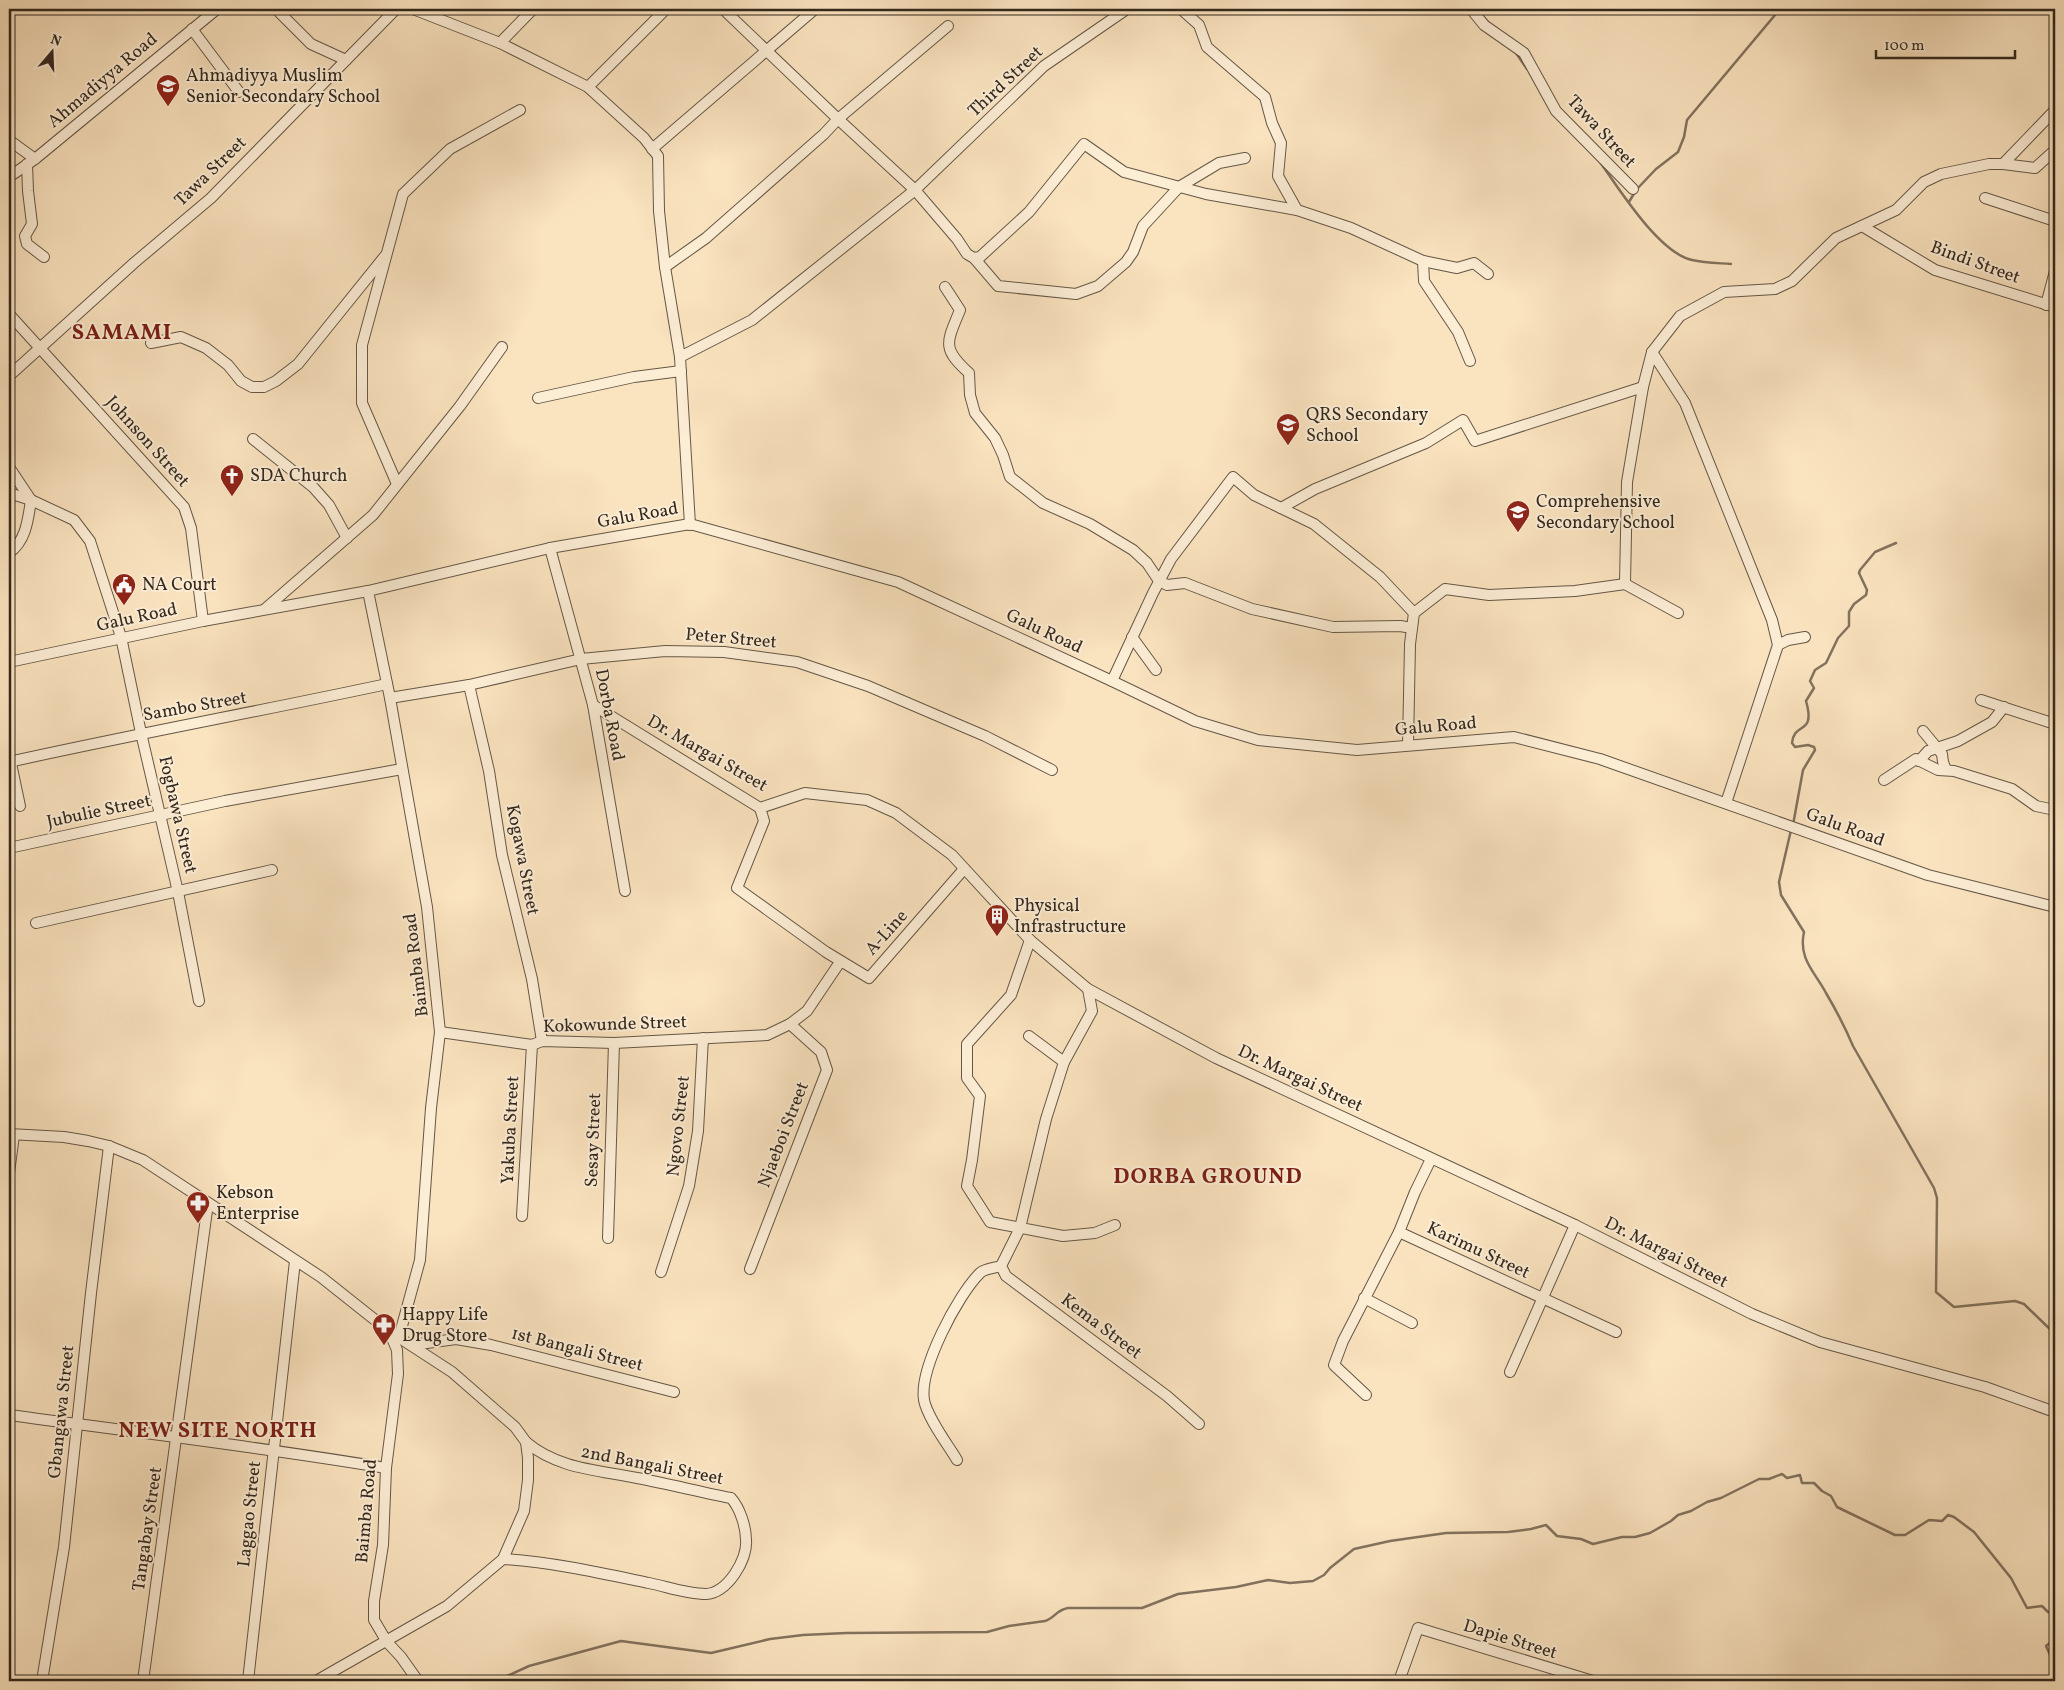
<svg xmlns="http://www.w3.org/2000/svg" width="2064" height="1690" viewBox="0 0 2064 1690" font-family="Vollkorn,serif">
  <rect width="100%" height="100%" fill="#fae3bf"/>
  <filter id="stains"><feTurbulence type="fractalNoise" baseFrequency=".004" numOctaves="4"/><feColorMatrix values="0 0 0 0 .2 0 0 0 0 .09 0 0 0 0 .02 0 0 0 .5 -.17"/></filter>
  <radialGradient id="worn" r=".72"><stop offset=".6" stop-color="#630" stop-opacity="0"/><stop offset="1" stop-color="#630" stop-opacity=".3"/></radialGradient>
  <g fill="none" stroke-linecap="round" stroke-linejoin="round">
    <g stroke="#82725e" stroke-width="2.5">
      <path d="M 1477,9 L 1489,23"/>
      <path d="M 1516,53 L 1527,69"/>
      <path d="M 1600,162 C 1619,189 1659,253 1692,260 C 1705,263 1718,263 1731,264"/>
      <path d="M 1629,202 L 1636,190 L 1656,169 L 1678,152 L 1684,137 L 1687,120 L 1780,9"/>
      <path d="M 1793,825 L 1803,770 L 1815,750 L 1814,747 L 1808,745 L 1795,747 L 1792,743 C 1794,721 1816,736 1806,701 L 1814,688 L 1810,681 L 1815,670 L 1826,663 L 1838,638 L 1849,626 L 1849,612 L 1854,604 L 1866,595 L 1867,590 L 1859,573 L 1860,570 L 1875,552 L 1896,543"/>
      <path d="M 1791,830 L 1779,882 L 1781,895 L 1804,932 C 1798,959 1815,972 1826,993 C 1836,1010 1845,1027 1853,1046 L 1934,1188 L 1937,1198 L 1936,1292 L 1954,1307 L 2015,1301 L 2024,1304 L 2055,1334"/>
      <path d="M 2055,1639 L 2046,1646 L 2051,1657 L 2055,1660"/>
      <path d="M 496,1681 L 529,1666 L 621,1641 L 711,1653 L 770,1639 L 803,1635 L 846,1633 L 987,1632 L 1009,1626 L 1045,1621 C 1055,1618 1056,1610 1068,1608 L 1142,1608 L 1178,1594 L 1236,1587 L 1268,1580 L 1290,1583 L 1313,1581 L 1324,1575 L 1330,1568 L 1354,1549 L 1390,1541 L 1446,1533 L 1508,1532 L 1531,1529 L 1546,1525 L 1557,1536 L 1581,1539 L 1593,1544 L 1622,1537 L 1635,1537 L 1650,1533 L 1671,1521 L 1678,1515 L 1691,1511 L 1707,1502 L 1721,1498 L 1759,1479 L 1769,1479 L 1782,1474 L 1787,1478 L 1800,1475 L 1802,1483 L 1814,1483 L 1822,1491 L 1831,1496 L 1837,1507 L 1895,1535 L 1905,1535 L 1929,1520 L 1942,1521 L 1948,1515 L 1954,1517 L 1974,1532 L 2011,1578 L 2027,1608 L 2042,1606 L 2048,1612 L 2055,1613"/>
    </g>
    <g stroke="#655746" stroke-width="12">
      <g id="minor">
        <path d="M 276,9 L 311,44 L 346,60"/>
        <path d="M 413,9 L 500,43 L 588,87 L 644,138 L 658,156 L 659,211 L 665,267 L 680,357 L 690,525"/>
        <path d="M 1127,9 L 1044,66 L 915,190 L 957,239 L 967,254 L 974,258 L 980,257 L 1029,212 L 1084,144 L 1124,172 L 1206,194 L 1297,210 L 1351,228 L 1423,261 L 1424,281 L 1458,332 L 1470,361"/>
        <path d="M 1181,9 L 1199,25 L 1207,47 L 1265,97 L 1272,123 L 1281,143 L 1278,176 L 1297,210"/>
        <path d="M 1471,9 L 1484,25 L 1524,53 L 1556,111 L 1633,189"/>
        <path d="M 192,29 L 239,92"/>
        <path d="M 500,43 L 533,9"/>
        <path d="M 588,87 L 666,9"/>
        <path d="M 9,140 L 35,159"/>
        <path d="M 652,149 L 815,9"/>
        <path d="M 27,164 L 28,191 L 32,224 L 25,236 L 27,244 L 44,257"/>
        <path d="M 2003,164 L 2035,168 L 2055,150"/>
        <path d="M 9,177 L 35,159 L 217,9"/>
        <path d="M 1985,198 L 2055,221"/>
        <path d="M 1862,226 L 1935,270 L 2055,307"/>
        <path d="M 974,258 L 998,286 L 1076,294 L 1098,286 L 1126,262 L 1133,252 L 1143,226 L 1179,187 L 1219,163 L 1245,158"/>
        <path d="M 1423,261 L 1457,268 L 1474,263 L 1488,274"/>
        <path d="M 665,267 L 706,238 L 824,134 L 838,119 L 948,26"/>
        <path d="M 945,287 L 960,310 C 947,342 941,348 969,373 L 970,395 L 975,413 L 995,438 L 1003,455 L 1010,477 L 1043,503 L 1090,524 L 1133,550 L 1147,563 L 1159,581 L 1167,585 L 1185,583 L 1252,609 L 1333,627 L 1400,626 L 1412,628"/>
        <path d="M 2046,305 L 2055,271"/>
        <path d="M 9,314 L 184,507 L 191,528 L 203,621"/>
        <path d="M 151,343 L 181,337 L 206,348 L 228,365 L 241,381 L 252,387 L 264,387 L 276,381 L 298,364 L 385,256"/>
        <path d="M 1652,352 L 1685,403 L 1772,620 L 1778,645 L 1726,803"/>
        <path d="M 680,357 L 752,320 L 915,190 L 838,119 L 723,9"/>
        <path d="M 9,376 L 134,263 L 211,198 L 396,9"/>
        <path d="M 538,398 L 634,377 L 681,371"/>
        <path d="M 253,439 L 313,487 L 329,505 L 347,538"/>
        <path d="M 9,467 L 31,500 L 74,520 L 90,541 L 121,637 L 141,733 L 178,892 L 199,1001"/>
        <path d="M 397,484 L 362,403 L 362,345 L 403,194 L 450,149 L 520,110"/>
        <path d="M 9,493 L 31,500 C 28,520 26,541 9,553"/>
        <path d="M 1281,508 L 1315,489 L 1426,443 L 1463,420 L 1475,441 L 1643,387"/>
        <path d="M 550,548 L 593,705 L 625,891"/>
        <path d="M 1625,584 L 1627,482 L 1643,387 L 1652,352 L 1680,316 L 1724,292 L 1775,289 L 1792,281 L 1836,238 L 1896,210 L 1924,182 L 1941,174 L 1989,164 L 2003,164 L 2055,110"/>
        <path d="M 1625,584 L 1678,613"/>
        <path d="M 368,591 L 390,698 L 427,907 L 440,1032 L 431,1108 L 420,1260 L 399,1337"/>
        <path d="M 265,609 L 373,515 L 460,406 L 502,347"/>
        <path d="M 1132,637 L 1156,670"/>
        <path d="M 1778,645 L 1788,640 L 1805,637"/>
        <path d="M 9,662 L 203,621 L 368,591 L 550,548 L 690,524 L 898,582 L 1112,681 L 1195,721 L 1258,740 L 1357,750 L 1514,737 L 1600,759 L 1928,875 L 2055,907"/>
        <path d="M 1112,681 L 1153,593 L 1171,559 L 1233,477 L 1254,495 L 1314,524 L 1380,577 L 1414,613"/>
        <path d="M 469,685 L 489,771 L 502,855 L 532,979 L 542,1041"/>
        <path d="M 390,698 L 469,685 L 581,659 L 665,651 L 724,652 L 797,662 L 868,686 L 985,736 L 1052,770"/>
        <path d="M 1981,700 L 2055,724"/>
        <path d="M 593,705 L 760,808 L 805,793 L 867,800 L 896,813 L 952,855 L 1030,940 L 1088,989 L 1216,1058 L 1575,1225 L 1752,1314 L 1820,1342 L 1985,1387 L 2055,1412"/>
        <path d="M 1923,731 L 1942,754 L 1943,762 L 1946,770"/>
        <path d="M 1408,745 L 1410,644 L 1414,613 L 1445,589 L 1489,595 L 1575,591 L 1625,584"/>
        <path d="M 9,754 L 20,806"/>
        <path d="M 1919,761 L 1928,751 L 1958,741 L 1992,722 L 2004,707"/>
        <path d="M 9,762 C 135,734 261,711 387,684"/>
        <path d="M 1884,780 L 1916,759 L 1938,770 L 1954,771 L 2012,789 L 2036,806 L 2055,810"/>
        <path d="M 760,808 L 764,821 L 737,888 L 826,952 L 869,978 L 964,869"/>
        <path d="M 9,848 L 225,801 L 402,769"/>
        <path d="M 36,923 L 272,870"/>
        <path d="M 1030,940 L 1011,995 L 967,1044 L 967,1078 L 980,1096 L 972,1160 L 967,1186 L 990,1222 L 1063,1236 L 1095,1233 L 1115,1225"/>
        <path d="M 440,1032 L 532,1045 L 542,1041 L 614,1043 L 767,1035 L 790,1024 L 807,1011 L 840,962"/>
        <path d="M 1029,1036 L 1064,1062 L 1046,1119 L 1020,1228 L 1001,1266 L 1006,1276 L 1167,1396 L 1199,1424"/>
        <path d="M 1064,1062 L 1092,1011 L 1088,989"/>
        <path d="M 9,1134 L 64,1137 L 88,1141 L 109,1146 L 143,1160 L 321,1277 L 389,1331 L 452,1372 L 515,1427 L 526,1442 L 528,1458 L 528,1480 L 524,1511 L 503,1559 L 447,1606 L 316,1681"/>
        <path d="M 1431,1159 L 1415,1192 L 1399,1232 L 1616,1332"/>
        <path d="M 9,1173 L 14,1135"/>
        <path d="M 522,1216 L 532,1045"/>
        <path d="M 608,1238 L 614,1043"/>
        <path d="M 750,1269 L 827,1070 L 821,1052 L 790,1024"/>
        <path d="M 661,1272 L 689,1186 L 698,1131 L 703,1038"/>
        <path d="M 1364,1298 L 1412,1323"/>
        <path d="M 389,1331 L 397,1350 L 398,1374 L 386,1468 L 383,1545 L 374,1601 L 374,1620 L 387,1642 L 401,1657 L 418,1681"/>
        <path d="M 412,1345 L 456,1339 L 491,1345 L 674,1392"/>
        <path d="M 1510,1372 L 1575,1225"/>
        <path d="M 1366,1395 L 1334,1365 L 1343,1341 L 1399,1232"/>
        <path d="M 9,1415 C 135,1432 261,1447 386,1468"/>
        <path d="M 957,1460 C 948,1445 927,1417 924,1400 C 919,1369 957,1296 980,1273 C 984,1269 995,1268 1001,1266"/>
        <path d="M 503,1559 C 552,1562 601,1573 649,1583 C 668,1587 687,1594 706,1594 C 727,1593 748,1560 746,1540 C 746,1527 740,1508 731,1498 C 700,1492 669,1484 637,1478 C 598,1470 558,1469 526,1442"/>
        <path d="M 42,1681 L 64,1547 L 91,1293 L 109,1146"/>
        <path d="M 143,1681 L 208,1203"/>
        <path d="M 248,1681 L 295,1261"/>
        <path d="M 1399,1681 L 1418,1628 L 1593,1681"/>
      </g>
    </g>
    <use href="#minor" stroke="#fcedd5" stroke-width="10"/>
  </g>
  <defs>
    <g id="school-pin" transform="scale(1.25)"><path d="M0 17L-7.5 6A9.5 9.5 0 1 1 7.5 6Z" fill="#8f2418" stroke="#fcedd5"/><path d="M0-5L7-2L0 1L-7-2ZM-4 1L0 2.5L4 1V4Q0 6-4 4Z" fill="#fff"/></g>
    <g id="church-pin" transform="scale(1.25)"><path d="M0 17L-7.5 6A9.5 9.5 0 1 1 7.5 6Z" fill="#8f2418" stroke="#fcedd5"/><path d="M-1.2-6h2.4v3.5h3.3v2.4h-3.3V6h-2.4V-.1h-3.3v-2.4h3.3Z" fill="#fff"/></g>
    <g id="civic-pin" transform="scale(1.25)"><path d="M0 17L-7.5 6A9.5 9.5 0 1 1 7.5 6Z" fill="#8f2418" stroke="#fcedd5"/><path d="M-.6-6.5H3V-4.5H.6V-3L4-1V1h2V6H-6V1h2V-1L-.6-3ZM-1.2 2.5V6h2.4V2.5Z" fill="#fff"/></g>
    <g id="building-pin" transform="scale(1.25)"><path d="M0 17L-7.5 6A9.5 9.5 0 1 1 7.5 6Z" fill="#8f2418" stroke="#fcedd5"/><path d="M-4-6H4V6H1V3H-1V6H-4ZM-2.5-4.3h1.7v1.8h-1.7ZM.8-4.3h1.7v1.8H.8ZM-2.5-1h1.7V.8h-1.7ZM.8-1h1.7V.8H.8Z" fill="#fff"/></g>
    <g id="pharmacy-pin" transform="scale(1.25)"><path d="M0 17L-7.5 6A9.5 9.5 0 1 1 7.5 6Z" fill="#8f2418" stroke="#fcedd5"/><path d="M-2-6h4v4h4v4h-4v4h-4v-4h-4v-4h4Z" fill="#fff"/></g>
  </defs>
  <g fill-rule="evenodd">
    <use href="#school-pin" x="168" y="86"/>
    <use href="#school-pin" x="1288" y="425"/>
    <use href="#church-pin" x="232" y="476"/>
    <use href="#school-pin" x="1518" y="512"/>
    <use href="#civic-pin" x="124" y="585"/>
    <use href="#building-pin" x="997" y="916"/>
    <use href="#pharmacy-pin" x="198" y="1203"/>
    <use href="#pharmacy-pin" x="384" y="1325"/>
  </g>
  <g text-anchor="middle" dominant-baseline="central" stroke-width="4" stroke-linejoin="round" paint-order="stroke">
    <g font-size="18" fill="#33281e" stroke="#fcedd5" text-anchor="start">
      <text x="186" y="76">Ahmadiyya Muslim<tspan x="186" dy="21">Senior Secondary School</tspan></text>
      <text x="1306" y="415">QRS Secondary<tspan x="1306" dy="21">School</tspan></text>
      <text x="250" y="476">SDA Church</text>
      <text x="1536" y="502">Comprehensive<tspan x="1536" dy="21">Secondary School</tspan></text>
      <text x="142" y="585">NA Court</text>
      <text x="1014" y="906">Physical<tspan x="1014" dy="21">Infrastructure</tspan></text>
      <text x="216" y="1193">Kebson<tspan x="216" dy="21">Enterprise</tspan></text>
      <text x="402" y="1315">Happy Life<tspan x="402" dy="21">Drug Store</tspan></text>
    </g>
    <g font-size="18" fill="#33281e" stroke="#fcedd5">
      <text transform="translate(103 81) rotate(-40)">Ahmadiyya Road</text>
      <text transform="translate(1006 82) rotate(-43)">Third Street</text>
      <text transform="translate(1601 132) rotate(47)">Tawa Street</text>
      <text transform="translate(211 172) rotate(-44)">Tawa Street</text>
      <text transform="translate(1975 263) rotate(20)">Bindi Street</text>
      <text transform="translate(147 442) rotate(48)">Johnson Street</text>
      <text transform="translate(638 516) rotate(-10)">Galu Road</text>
      <text transform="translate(137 618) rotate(-12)">Galu Road</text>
      <text transform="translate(1044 632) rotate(25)">Galu Road</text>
      <text transform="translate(731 639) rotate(5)">Peter Street</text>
      <text transform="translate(195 707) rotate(-10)">Sambo Street</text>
      <text transform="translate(609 715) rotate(79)">Dorba Road</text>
      <text transform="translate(1436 727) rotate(-5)">Galu Road</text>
      <text transform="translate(707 754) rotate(30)">Dr. Margai Street</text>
      <text transform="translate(99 812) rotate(-12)">Jubulie Street</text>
      <text transform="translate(177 815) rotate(77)">Fogbawa Street</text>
      <text transform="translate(1845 828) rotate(20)">Galu Road</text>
      <text transform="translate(522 860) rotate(79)">Kogawa Street</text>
      <text transform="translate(887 933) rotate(-48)">A-Line</text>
      <text transform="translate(417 965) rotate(-97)">Baimba Road</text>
      <text transform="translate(615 1025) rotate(-2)">Kokowunde Street</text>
      <text transform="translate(1300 1079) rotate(25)">Dr. Margai Street</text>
      <text transform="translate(679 1126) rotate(-84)">Ngovo Street</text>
      <text transform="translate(511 1130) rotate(-87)">Yakuba Street</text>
      <text transform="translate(784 1135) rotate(-69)">Njaeboi Street</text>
      <text transform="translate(594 1140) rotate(-88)">Sesay Street</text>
      <text transform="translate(1478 1251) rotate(25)">Karimu Street</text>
      <text transform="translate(1666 1253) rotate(27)">Dr. Margai Street</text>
      <text transform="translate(1101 1327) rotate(37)">Kema Street</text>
      <text transform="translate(577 1350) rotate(14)">1st Bangali Street</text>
      <text transform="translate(62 1412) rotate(-84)">Gbangawa Street</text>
      <text transform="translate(652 1466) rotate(11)">2nd Bangali Street</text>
      <text transform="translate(367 1511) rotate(-85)">Baimba Road</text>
      <text transform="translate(250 1514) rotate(-84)">Laggao Street</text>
      <text transform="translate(148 1529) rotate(-82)">Tangabay Street</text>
      <text transform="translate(1510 1640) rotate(17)">Dapie Street</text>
    </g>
    <g font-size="22" font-weight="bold" letter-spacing="1" fill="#7a1f14" stroke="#fcedd5">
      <text x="122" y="333">SAMAMI</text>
      <text x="1208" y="1177">DORBA GROUND</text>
      <text x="218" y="1431">NEW SITE NORTH</text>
    </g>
  </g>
  <rect width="2064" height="1690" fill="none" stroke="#fae3bf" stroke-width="30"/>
  <rect x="10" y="10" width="2044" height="1670" fill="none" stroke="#33281e" stroke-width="2.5"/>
  <rect x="15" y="15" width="2034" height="1660" fill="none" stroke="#33281e"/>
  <g transform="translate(52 52) rotate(19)" stroke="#fcedd5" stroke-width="4" paint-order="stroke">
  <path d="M0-4L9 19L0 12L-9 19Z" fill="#33281e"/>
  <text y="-8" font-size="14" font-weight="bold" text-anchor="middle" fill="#33281e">N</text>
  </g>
  <path d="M1876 50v8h139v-8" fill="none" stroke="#33281e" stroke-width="2.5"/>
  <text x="1884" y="50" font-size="15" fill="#33281e" stroke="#fcedd5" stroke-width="4" paint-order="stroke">100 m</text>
  <rect width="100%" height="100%" filter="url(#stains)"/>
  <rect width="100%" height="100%" fill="url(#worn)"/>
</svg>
